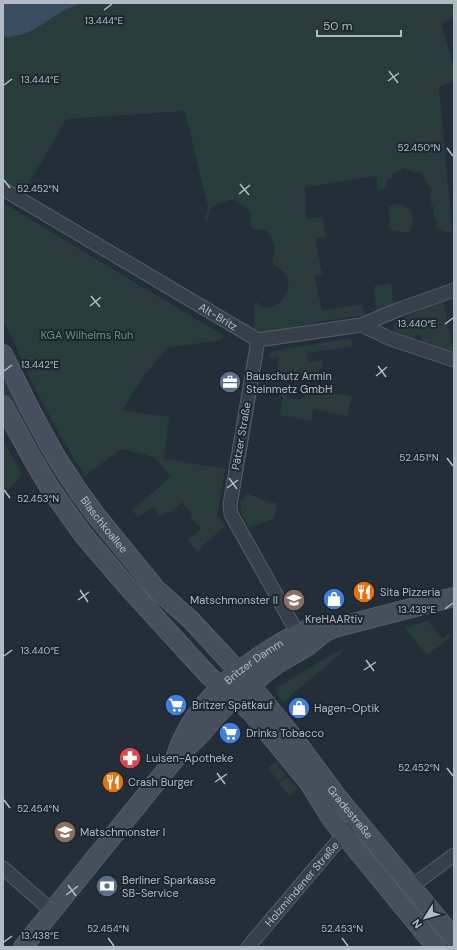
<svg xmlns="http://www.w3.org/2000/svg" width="457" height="950" viewBox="0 0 457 950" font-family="'DM Sans',sans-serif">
  <rect width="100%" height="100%" fill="#242e38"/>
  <g fill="#293c3b">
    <path d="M 3,3 L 454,3 L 454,19 L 441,22 L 454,68 L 454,81 L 439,87 L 452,231 L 446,232 L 436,228 L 437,220 L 435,219 L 433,210 L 435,208 L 432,206 L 430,194 L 432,188 L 429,187 L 421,171 L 417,173 L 403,168 L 392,175 L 392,178 L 387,179 L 386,188 L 378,190 L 376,176 L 305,187 L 306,219 L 322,217 L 326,237 L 315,239 L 322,274 L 314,276 L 322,311 L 362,304 L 365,315 L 323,321 L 262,334 L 254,330 L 255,303 L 259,303 L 259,306 C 285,316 302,274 274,266 L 272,259 C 279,247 272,240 266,229 L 254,230 L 250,225 L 252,214 L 248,209 L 233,199 L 216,204 L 216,206 L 210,208 L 207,223 L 205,220 L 208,207 L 185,111 L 66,119 L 23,194 L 3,183 Z"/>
    <path d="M 3,203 L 224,336 L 220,340 L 167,348 L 143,377 L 122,410 L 169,417 L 164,459 L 225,469 L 217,515 L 225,526 L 202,546 L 198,552 L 187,540 L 201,529 L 190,516 L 192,514 L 182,502 L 170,513 L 168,512 L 159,516 L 154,506 L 138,517 L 132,510 L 171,477 L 154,457 L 121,449 L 85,476 L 62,439 L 37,392 L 3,320 Z"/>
    <path d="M 398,204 L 407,207 L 412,213 L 413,224 L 409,233 L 390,230 L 388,208 L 392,205 Z"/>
    <path d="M 391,283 L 394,306 L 377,312 L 374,288 L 376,285 Z"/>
    <path d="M 443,300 L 454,354 L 421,343 L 422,337 L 416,334 L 414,341 L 396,335 L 393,328 L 396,322 L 400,319 Z"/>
    <path d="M 351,338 L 352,346 L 307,353 L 308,362 L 322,360 L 323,369 L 319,369 L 319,372 L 316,372 L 316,378 L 291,373 L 289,377 L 276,375 L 279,357 L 269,358 L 270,353 L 273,351 Z"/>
    <path d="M 10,381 L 151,593 L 145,599 L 81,525 L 20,428 L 3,394 L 3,382 Z"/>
    <path d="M 280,389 L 288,390 L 287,397 L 301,400 L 301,397 L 304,397 L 305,393 L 315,395 L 319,392 L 352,396 L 347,416 L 313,409 L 312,421 L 280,415 L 283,397 L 278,396 Z"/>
    <path d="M 3,440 L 22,474 L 3,496 Z"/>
    <path d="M 245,494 C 256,495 266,504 277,503 L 274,519 L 249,527 L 241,513 L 240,501 L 244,501 Z"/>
    <path d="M 428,621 L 442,639 L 449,634 L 452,636 L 427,655 L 405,628 Z"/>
    <path d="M 343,649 L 344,651 L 283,702 L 277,694 L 276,688 L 329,656 Z"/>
    <path d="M 275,762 L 286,775 L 278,781 L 268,768 Z"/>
    <path d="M 287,777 L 297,789 L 289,796 L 279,783 Z"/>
  </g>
  <path fill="#3a4d60" d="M 3,3 L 83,3 C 75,6 67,8 60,13 C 39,25 29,37 3,37 Z"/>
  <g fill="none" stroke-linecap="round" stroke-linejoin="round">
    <g stroke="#555e67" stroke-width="15">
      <g id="minor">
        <path id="s1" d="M 3,189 L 258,340 L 361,325 L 400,309 L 454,290"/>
        <path d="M 361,325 L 391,339 L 454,360"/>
        <path d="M 258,340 L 230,505 L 231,514 L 298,634"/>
        <path d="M 3,868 L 52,911"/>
        <path d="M 412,886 L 454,855"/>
        <path id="s2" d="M 248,947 L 344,834 L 358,822"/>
      </g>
    </g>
    <g stroke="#555e67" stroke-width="20">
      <g id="secondary">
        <path id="s3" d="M 3,354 L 31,411 L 55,455 L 79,492 L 96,515 L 157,590 L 191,620 L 250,684 L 293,737 L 336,795 L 454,938"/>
        <path d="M 3,405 L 33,460 L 51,490 L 84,536 L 125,584 L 208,675 L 250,711 L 309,783 L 332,820 L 436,947"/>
        <path id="s4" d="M 176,755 C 192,705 236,669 280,643 C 288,639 302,630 310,629 C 315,629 321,631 325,632"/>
        <path d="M 23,947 L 175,759 L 200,735 L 221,711 L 242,691 L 277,664 L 308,646 L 325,632 L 334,628 L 454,597"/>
      </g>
    </g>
    <use href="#minor" stroke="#374049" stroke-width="13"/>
    <use href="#secondary" stroke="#464f5b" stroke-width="18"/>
  </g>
  <path fill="none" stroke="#b2bbc5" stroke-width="1.5" d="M 104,10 L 112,4M 389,71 L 398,83M 388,81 L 399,73M 4,85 L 12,79M 447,148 L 453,156M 4,180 L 10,188M 240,184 L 249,195M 239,194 L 250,185M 91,296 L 100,307M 90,306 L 101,297M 445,324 L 453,318M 378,366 L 386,377M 4,371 L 12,365M 376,376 L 387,367M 447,458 L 453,466M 229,478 L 237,489M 227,488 L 238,480M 4,490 L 10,498M 80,590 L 88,602M 78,600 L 89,592M 445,609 L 453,603M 4,656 L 12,650M 366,660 L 374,671M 364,670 L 376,662M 447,768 L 453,776M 217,773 L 225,784M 215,782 L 227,774M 4,800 L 10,808M 68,885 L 76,896M 66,895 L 78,886M 108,938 L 114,946M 342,938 L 348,946M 4,942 L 12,936"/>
  <defs>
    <g id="office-disc" transform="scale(1.15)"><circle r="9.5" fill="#5c6f8a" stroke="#1d252e"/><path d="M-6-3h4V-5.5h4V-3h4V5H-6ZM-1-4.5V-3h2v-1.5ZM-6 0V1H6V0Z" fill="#fff"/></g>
    <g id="restaurant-disc" transform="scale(1.15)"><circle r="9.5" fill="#e8710a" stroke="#1d252e"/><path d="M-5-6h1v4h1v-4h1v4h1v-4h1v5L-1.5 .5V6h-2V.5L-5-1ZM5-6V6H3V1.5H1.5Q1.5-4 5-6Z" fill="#fff"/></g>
    <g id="shop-disc" transform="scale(1.15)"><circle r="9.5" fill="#3f7fe0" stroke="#1d252e"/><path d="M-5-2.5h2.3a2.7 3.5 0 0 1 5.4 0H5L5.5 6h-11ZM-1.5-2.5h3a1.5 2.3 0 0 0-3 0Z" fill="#fff"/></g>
    <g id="school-disc" transform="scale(1.15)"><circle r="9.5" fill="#8d6e63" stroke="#1d252e"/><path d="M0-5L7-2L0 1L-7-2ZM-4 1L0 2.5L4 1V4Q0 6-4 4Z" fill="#fff"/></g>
    <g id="supermarket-disc" transform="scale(1.15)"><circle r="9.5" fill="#3f7fe0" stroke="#1d252e"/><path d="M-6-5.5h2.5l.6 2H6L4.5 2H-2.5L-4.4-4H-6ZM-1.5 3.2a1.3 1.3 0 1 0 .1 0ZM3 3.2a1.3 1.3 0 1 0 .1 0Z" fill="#fff"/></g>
    <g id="pharmacy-disc" transform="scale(1.15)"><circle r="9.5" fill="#e0444e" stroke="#1d252e"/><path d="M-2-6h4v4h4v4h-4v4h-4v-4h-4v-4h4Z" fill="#fff"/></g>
    <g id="bank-disc" transform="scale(1.15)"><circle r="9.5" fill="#5c6f8a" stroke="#1d252e"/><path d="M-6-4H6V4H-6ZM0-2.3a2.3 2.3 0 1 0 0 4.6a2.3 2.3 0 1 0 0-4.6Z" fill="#fff"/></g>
  </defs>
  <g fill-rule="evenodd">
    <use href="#office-disc" x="230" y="382"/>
    <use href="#restaurant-disc" x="364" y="592"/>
    <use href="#shop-disc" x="334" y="599"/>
    <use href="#school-disc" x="294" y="600"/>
    <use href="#supermarket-disc" x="176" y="705"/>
    <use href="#shop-disc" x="299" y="708"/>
    <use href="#supermarket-disc" x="230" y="733"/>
    <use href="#pharmacy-disc" x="130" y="758"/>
    <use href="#restaurant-disc" x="113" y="782"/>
    <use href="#school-disc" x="65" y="832"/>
    <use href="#bank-disc" x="107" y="886"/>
  </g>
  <g text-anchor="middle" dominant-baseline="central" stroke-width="4" stroke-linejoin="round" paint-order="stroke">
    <g font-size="11" fill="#b2bbc5" stroke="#1d252e">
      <text stroke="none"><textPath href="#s1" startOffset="250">Alt-Britz</textPath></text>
      <text transform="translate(241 436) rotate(-80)">Pätzer Straße</text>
      <text stroke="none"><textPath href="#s3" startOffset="199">Blaschkoallee</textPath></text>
      <text stroke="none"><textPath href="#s4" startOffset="124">Britzer Damm</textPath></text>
      <text stroke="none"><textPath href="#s3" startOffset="578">Gradestraße</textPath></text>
      <text stroke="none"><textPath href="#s2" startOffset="83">Holzmindener Straße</textPath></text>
    </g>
    <g font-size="11" fill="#6c9472" stroke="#1d252e">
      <text x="87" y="335">KGA Wilhelms Ruh</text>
    </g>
    <g font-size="11" fill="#b2bbc5" stroke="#1d252e" text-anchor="start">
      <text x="246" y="376">Bauschutz Armin<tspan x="246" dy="13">Steinmetz GmbH</tspan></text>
      <text x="380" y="592">Sita Pizzeria</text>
      <text x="278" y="600" text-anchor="end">Matschmonster II</text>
      <text x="334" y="619" text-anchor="middle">KreHAARtiv</text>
      <text x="192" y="705">Britzer Spätkauf</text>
      <text x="314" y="708">Hagen-Optik</text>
      <text x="246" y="733">Drinks Tobacco</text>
      <text x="146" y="758">Luisen-Apotheke</text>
      <text x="128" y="782">Crash Burger</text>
      <text x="80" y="832">Matschmonster I</text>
      <text x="122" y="880">Berliner Sparkasse<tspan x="122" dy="13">SB-Service</tspan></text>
    </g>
  </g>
  <g font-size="10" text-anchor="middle" fill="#b2bbc5" stroke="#1d252e" stroke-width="4" stroke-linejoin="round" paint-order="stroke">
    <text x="104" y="24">13.444°E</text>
    <text x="40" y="83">13.444°E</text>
    <text x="419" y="151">52.450°N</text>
    <text x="38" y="192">52.452°N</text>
    <text x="417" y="327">13.440°E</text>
    <text x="40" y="368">13.442°E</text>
    <text x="419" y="461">52.451°N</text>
    <text x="38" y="502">52.453°N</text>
    <text x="417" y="613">13.438°E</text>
    <text x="40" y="654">13.440°E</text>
    <text x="419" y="771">52.452°N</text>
    <text x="38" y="812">52.454°N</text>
    <text x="108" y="932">52.454°N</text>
    <text x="342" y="932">52.453°N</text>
    <text x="40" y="939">13.438°E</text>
  </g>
  <rect width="457" height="950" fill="none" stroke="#b2bbc5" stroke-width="8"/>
  <g transform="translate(425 918) rotate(233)" stroke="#1d252e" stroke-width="3" paint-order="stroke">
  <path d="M0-3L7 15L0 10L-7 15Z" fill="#b2bbc5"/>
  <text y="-6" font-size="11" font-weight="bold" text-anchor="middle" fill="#b2bbc5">N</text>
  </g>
  <path d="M317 30v6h84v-6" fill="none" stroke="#b2bbc5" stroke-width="2"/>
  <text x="323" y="30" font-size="12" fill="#b2bbc5" stroke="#1d252e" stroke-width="3" paint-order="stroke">50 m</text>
</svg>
